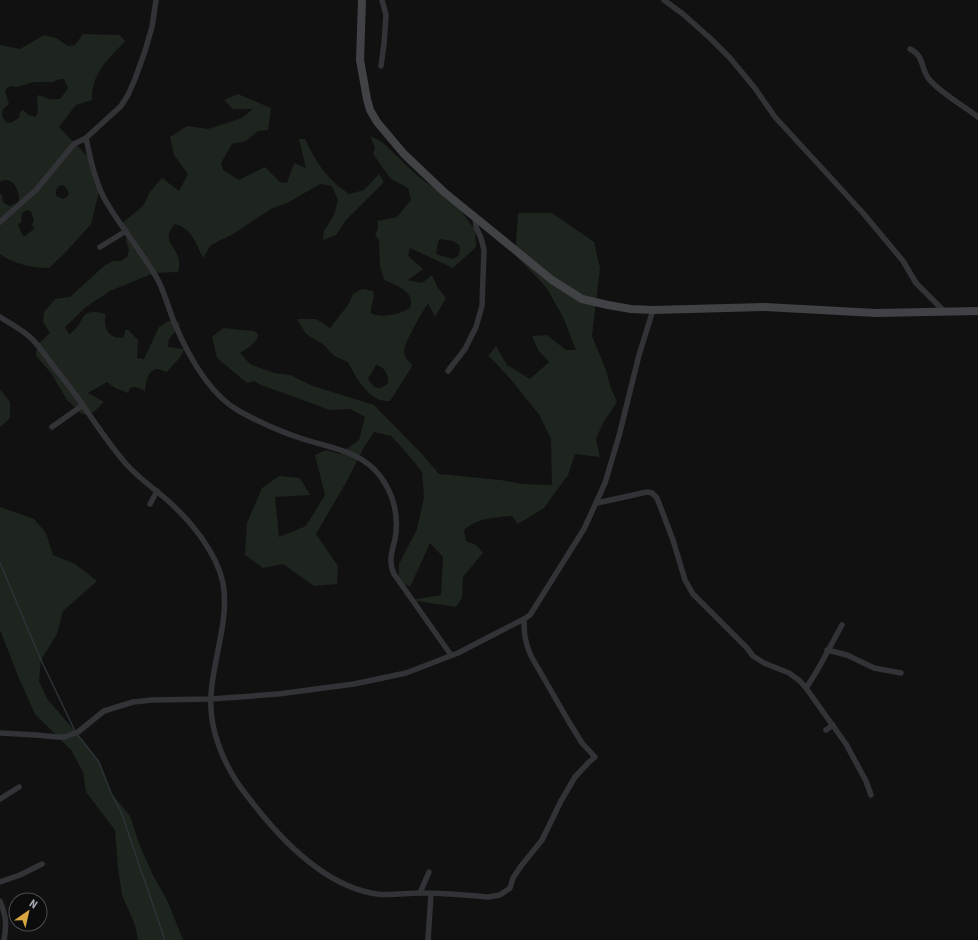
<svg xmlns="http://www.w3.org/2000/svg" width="978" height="940" viewBox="0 0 978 940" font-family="'Roboto Condensed',sans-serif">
  <rect width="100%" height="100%" fill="#111112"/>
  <g fill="#1e241e" fill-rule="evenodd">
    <path d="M 83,34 L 120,35 L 125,41 C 109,59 91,73 92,100 L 76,105 L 59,127 L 91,160 L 100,188 L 91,224 L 64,254 L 49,268 C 33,268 13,264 0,254 L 0,194 L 2,195 L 3,202 L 9,206 L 17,203 L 19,200 C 19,189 12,175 0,182 L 0,45 L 20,49 L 44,35 L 56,38 L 68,46 L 75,45 ZM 60,79 L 64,79 L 68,88 L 61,98 C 52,101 48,99 39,95 L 37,97 L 38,111 L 36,117 L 28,115 L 23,110 L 20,112 L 19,118 L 10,123 L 6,122 L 2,116 L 3,109 L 9,104 L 5,91 L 7,88 L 10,86 L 17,87 L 34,82 L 53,82 ZM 63,185 L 67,189 L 69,194 L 67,197 L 63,199 L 56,196 L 56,190 L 59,186 ZM 28,210 L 31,212 L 34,220 L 32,225 L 34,229 L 25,236 L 23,236 L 18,225 L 22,221 L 21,217 L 23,212 Z"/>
    <path d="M 238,94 L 271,108 L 268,130 L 258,131 L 246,141 L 232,144 L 221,163 L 223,170 L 239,180 L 265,167 L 280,182 L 287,183 L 294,163 L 306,168 L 299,139 L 305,139 C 318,165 325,177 349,194 L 364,190 L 379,174 L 384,182 L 346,220 L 336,235 L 323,240 L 324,231 L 334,215 L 338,200 L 332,186 L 320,184 L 289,202 L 271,209 L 233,234 L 211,245 L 203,258 C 196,243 191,227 174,224 C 173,227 170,230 169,233 C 166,246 184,251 178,272 L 154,273 L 110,291 L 86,307 L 65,327 L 69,334 C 87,324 76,306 106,314 C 102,326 109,341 124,337 L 125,330 L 128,330 L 138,340 L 137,358 L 144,359 L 159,327 L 168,321 L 178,321 L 180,326 L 169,339 L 168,347 L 184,349 C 181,359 173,364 167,372 C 165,372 160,369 158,369 C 147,370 146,383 145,391 L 136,387 L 130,388 L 128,393 L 115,388 L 107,382 L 88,393 L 104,402 C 96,410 93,415 82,414 L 67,400 L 51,373 L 36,356 L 37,345 L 50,333 L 43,322 L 44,312 L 55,299 L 70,297 L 105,265 L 114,261 L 121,261 L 127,257 L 129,250 L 126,241 L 127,233 L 121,224 L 143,206 L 150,192 L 162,178 L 179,191 L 188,174 L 174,155 L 170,137 L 187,126 L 208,129 L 242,118 L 253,109 L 233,109 L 224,100 Z"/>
    <path d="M 370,136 L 382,142 L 419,177 L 457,205 L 475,230 L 476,247 L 453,268 L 410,248 L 408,256 L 423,269 L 408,280 L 422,283 L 432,275 L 438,288 L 446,298 L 435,317 L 428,303 C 423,311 404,343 404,351 C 404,357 408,361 412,364 L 411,368 L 390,401 C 387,401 383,401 380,400 C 365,394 355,376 348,362 L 334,356 L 324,345 L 306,334 L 297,319 L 316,319 L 330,328 L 348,305 L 353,294 L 362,289 L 373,291 C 376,298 370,305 371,313 C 381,319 401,314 410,308 C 416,291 395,285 384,280 L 380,266 L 379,241 L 375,234 C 378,230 379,227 377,221 L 397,217 L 411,200 L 408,188 L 391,179 L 373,154 L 375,147 ZM 440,239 L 453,241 L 459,245 L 460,248 L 459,255 L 453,259 L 436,254 L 438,242 ZM 376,365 C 384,366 389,375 388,383 C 379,392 374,388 368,379 Z"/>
    <path d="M 518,213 L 552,213 L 594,242 L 600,268 L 592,336 L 606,370 L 611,388 L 617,402 L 603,423 L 596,439 L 600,457 L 575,454 L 568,475 L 544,508 L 518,524 L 512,516 C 493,518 479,517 464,530 L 466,541 L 476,545 L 483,553 L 463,577 L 462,598 L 456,607 L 410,600 L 441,595 L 443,557 L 430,543 L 410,587 L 399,581 L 399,564 L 417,529 L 424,497 L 422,472 L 406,452 L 391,436 L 374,432 L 364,447 L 348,479 L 316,534 L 338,566 L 337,584 L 314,586 L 283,564 L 263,568 L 245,555 L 247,523 L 262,488 L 279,476 L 300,478 L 310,495 L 275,497 L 279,537 L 306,526 L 325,495 L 315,455 L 326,450 L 340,454 L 359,440 L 365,417 L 350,409 L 330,410 L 261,385 L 254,381 L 247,383 L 217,358 L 212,337 L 223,328 L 254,331 L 258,334 C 258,343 247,348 240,353 L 250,364 L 274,373 L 290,375 L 313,386 L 374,405 L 422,454 L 439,474 L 501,480 L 522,484 L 552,485 L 551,439 L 540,416 L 513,382 L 493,360 L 488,356 L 496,346 L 507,365 L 530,379 L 549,362 L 538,350 L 532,336 L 547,335 L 566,350 L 576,350 L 563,317 L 546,287 L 515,255 Z"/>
    <path d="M 0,389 L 10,402 L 10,418 L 0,427 Z"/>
    <path d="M 0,507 L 34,519 L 46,533 L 53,555 L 75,564 L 97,581 L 63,611 L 57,634 L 41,660 L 39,681 L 48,700 L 75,731 L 99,762 L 111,793 L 130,816 L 140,846 L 153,875 L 168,902 L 183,940 L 138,940 L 135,925 L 122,895 L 118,868 L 115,830 L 86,792 L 83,772 L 71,750 L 35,714 L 18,676 L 0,630 Z"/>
  </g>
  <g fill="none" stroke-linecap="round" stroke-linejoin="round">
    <g stroke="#2c3339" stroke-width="1.5">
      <path d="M 0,563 L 41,660 L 75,731"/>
      <path d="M 77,734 L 99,762 L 111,793 L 121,812 L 165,940"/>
    </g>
    <g stroke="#323336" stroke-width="5.5">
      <path d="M 664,0 L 683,14 L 711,39 L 730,58 L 754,87 L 775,117 L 863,213 L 903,261 L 916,283 L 945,312"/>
      <path d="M 910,49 C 925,56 920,68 929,79 C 938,91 965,107 978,117"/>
      <path d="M 381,66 L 384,44 L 386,15 L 382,0"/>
      <path d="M 86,138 C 90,157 94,177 103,196 C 119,226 143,252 159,282 C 165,295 169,309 174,322 C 187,353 209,394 239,411 C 259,422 281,432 303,439 C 330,448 362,451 380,476 C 394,494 399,517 395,539 C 392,552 388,561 394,574 L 451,655"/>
      <path d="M 0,222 L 36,190 L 74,144 L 86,138 L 121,106 L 128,95 L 135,79 L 145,51 L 152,27 L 156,0"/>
      <path d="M 100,247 L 126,231"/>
      <path d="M 0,317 C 11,324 23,330 32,339 C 38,345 43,352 48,359 C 60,375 73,390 84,407 C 98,427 111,447 127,465 C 139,478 153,488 166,499 C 190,520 216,551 223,583 C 231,628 205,674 212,719 C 215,740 225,764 237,782 C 242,790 249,798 255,806 C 285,844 327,887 377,894 C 392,896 406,893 420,893 C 443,893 466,895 488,897 L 500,895 L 510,888 L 513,878 L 521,866 L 542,840 L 561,801 L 575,777 L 589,762 L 595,757 L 582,743 L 569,722 L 531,656 C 525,643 524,633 524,619"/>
      <path d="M 448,371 L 465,349 L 476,327 L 482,306 L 484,250 L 481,238 L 476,227 L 475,217"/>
      <path d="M 52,427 L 83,405"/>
      <path d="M 597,503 L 647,492 L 652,493 L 657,498 L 673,540 L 685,580 L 693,594 L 747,648 L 753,656 L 764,663 L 789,673 L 800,681 L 806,688 L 846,744 L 866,781 L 871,795"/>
      <path d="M 150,504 L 157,491"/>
      <path d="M 827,650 L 847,655 L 874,668 L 901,673"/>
      <path d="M 806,688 C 820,668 830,646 842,625"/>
      <path d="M 826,730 L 833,725"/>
      <path d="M 0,733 L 36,735 L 57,737 L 65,737 L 78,732 L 104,711 L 133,702 L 152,700 L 211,699 L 278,694 L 354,684 L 406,673 L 458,653 L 524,619 L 530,615 L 584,529 L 605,483 L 619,436 L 639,355 L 653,310"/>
      <path d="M 0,799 L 19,787"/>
      <path d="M 0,882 L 20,875 L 42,864"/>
      <path d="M 420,893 L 429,872"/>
      <path d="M 0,901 C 6,916 7,924 4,940"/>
      <path d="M 428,940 L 431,894"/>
    </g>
    <path stroke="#404246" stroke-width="8" d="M 362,0 L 360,60 L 367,99 L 370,110 L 377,122 L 404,154 L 444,192 L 552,280 L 582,299 L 608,305 L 631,309 L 653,310 L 765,307 L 876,313 L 978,311"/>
  </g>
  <g transform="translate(28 912) rotate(34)"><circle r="19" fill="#0c0c0d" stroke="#494a4f"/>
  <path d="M0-3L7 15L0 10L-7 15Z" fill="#d9a641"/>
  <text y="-6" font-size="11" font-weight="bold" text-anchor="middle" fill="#a4a8b1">N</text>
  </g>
</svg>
